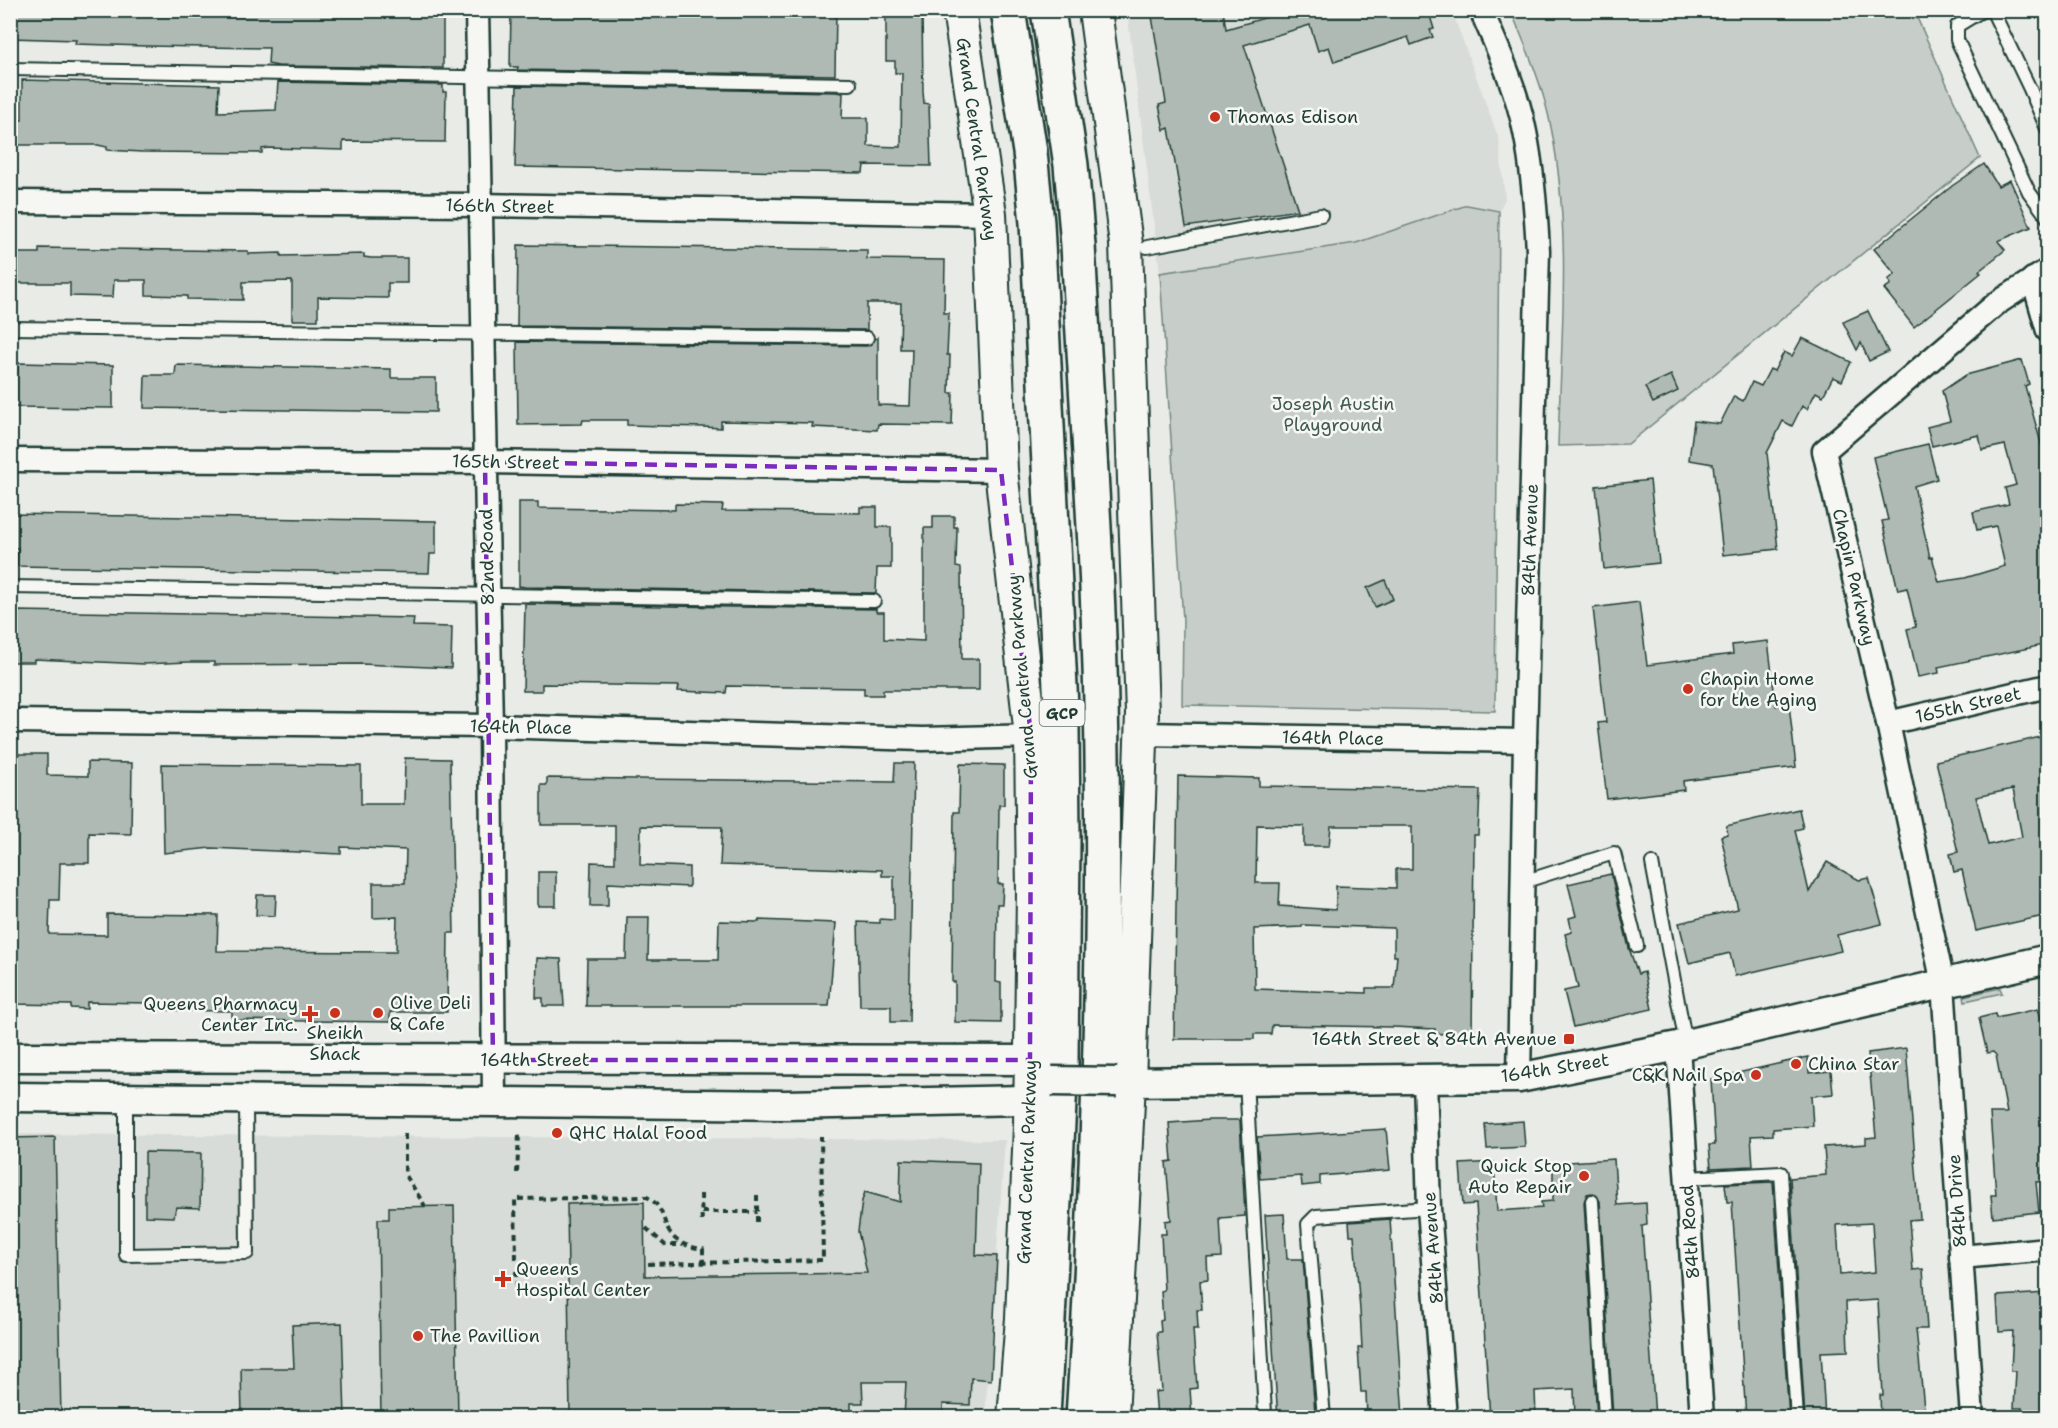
<svg xmlns="http://www.w3.org/2000/svg" width="2058" height="1428" viewBox="0 0 2058 1428" font-family="'Shantell Sans',sans-serif">
  <rect width="100%" height="100%" fill="#e9ebe7"/>
  <filter id="ink" filterUnits="userSpaceOnUse"><feTurbulence type="fractalNoise" baseFrequency=".0167" numOctaves="2"/><feDisplacementMap in="SourceGraphic" scale="12" xChannelSelector="R" yChannelSelector="G"/><feConvolveMatrix kernelMatrix="1 2 1 2 8 2 1 2 1" color-interpolation-filters="sRGB"/></filter>
  <g filter="url(#ink)">
    <g fill="#d8dcd8">
      <path d="M 1127,11 L 1452,11 L 1499,139 L 1505,199 L 1499,211 L 1467,205 L 1356,243 L 1160,273 Z"/>
      <path d="M 11,1134 L 1005,1140 L 985,1417 L 11,1418 Z"/>
    </g>
    <g fill="#c7cec9" stroke="#73867e" stroke-width="1.5">
      <path d="M 1511,11 L 1914,11 L 1980,158 L 1628,444 L 1558,446 C 1561,340 1572,232 1551,127 C 1543,86 1527,49 1511,11 Z"/>
      <path d="M 1467,205 L 1499,211 L 1495,711 L 1182,705 L 1183,620 L 1160,273 L 1356,243 Z"/>
      <path d="M 2000,988 L 2002,993 L 1965,1001 L 1964,996 Z"/>
    </g>
    <g fill="#b0bab5" stroke="#1f3d34" stroke-width="1.5" fill-rule="evenodd">
      <path d="M 10,10 L 443,10 L 443,68 L 278,66 L 268,64 L 269,48 L 146,46 L 75,44 L 76,40 L 10,38 Z"/>
      <path d="M 511,10 L 836,10 L 835,75 L 517,70 L 518,67 L 510,67 Z"/>
      <path d="M 886,10 L 922,10 L 923,92 L 924,103 L 929,104 L 931,166 L 864,165 L 863,173 L 515,167 L 517,86 L 835,92 L 843,93 L 842,118 L 868,118 L 868,146 L 901,147 L 902,73 L 895,73 L 895,61 L 886,61 Z"/>
      <path d="M 1151,10 L 1223,10 L 1226,29 L 1292,10 L 1428,10 L 1434,29 L 1430,30 L 1433,37 L 1411,45 L 1408,37 L 1334,62 L 1329,47 L 1318,51 L 1310,25 L 1244,45 L 1298,210 L 1186,227 L 1169,128 L 1164,130 L 1159,105 L 1166,103 Z"/>
      <path d="M 22,80 L 219,85 L 218,112 L 276,110 L 278,82 L 443,85 L 443,92 L 446,92 L 445,142 L 343,141 L 343,150 L 269,148 L 262,149 L 262,153 L 142,152 L 107,150 L 107,147 L 98,145 L 10,145 L 10,120 L 22,120 Z"/>
      <path d="M 1984,164 L 1998,186 L 2010,180 L 2031,227 L 1998,241 L 2005,250 L 1979,271 L 1981,273 L 1914,327 L 1884,289 L 1891,284 L 1888,280 L 1895,274 L 1874,249 L 1952,186 Z"/>
      <path d="M 518,245 L 867,250 L 867,259 L 945,260 L 944,313 L 949,313 L 947,355 L 950,355 L 949,393 L 953,393 L 952,425 L 878,424 L 877,430 L 812,427 L 813,423 L 721,421 L 721,428 L 703,427 L 627,425 L 627,420 L 583,420 L 582,424 L 518,425 L 517,342 L 867,346 L 878,337 L 878,405 L 910,406 L 912,349 L 900,349 L 901,303 L 867,303 L 867,330 L 517,326 Z"/>
      <path d="M 39,248 L 248,251 L 248,254 L 281,253 L 281,256 L 364,254 L 364,257 L 371,258 L 407,258 L 407,283 L 388,283 L 388,298 L 318,297 L 318,320 L 292,320 L 292,281 L 243,282 L 243,300 L 187,299 L 187,296 L 146,295 L 146,280 L 114,280 L 113,297 L 70,296 L 70,283 L 10,283 L 10,253 L 39,253 Z"/>
      <path d="M 1868,311 L 1888,352 L 1869,361 L 1861,343 L 1857,350 L 1843,322 Z"/>
      <path d="M 1802,338 L 1851,362 L 1842,381 L 1833,377 L 1823,396 L 1816,392 L 1807,409 L 1802,406 L 1792,426 L 1783,421 L 1767,453 L 1778,549 L 1723,555 L 1713,464 L 1689,460 L 1694,421 L 1720,424 L 1734,396 L 1743,401 L 1752,382 L 1761,386 L 1770,369 L 1774,371 L 1784,352 L 1792,356 Z"/>
      <path d="M 2022,360 L 2029,384 L 2025,386 L 2048,468 L 2048,644 L 1938,667 L 1939,673 L 1918,677 L 1907,629 L 1916,627 L 1907,588 L 1898,590 L 1882,521 L 1888,520 L 1873,457 L 1928,444 L 1937,479 L 1914,486 L 1930,558 L 1932,557 L 1939,582 L 1965,578 L 2005,566 L 1996,526 L 1977,530 L 1973,512 L 2009,504 L 2005,488 L 2016,485 L 2005,445 L 1982,450 L 1979,435 L 1932,446 L 1927,427 L 1950,421 L 1942,391 L 1966,375 Z"/>
      <path d="M 18,363 L 113,365 L 113,408 L 10,407 L 10,373 L 18,374 Z"/>
      <path d="M 176,365 L 391,369 L 391,378 L 436,378 L 436,412 L 144,408 L 145,375 L 175,375 Z"/>
      <path d="M 1671,375 L 1678,391 L 1653,403 L 1645,387 Z"/>
      <path d="M 1650,480 L 1659,563 L 1604,569 L 1596,486 Z"/>
      <path d="M 519,502 L 538,502 L 538,508 L 675,510 L 675,504 L 723,505 L 722,511 L 821,512 L 860,513 L 860,507 L 877,507 L 877,527 L 891,527 L 891,568 L 877,568 L 876,593 L 525,587 L 519,586 Z"/>
      <path d="M 10,514 L 436,521 L 436,554 L 430,554 L 429,573 L 17,566 L 18,548 L 10,548 Z"/>
      <path d="M 933,516 L 954,516 L 954,527 L 957,527 L 956,567 L 961,568 L 962,659 L 979,659 L 979,690 L 883,690 L 883,695 L 864,695 L 864,688 L 727,686 L 726,693 L 678,691 L 679,686 L 542,684 L 542,691 L 523,691 L 525,604 L 876,609 L 876,612 L 884,612 L 884,639 L 924,641 L 924,528 L 933,528 Z"/>
      <path d="M 1385,580 L 1393,599 L 1375,607 L 1367,588 Z"/>
      <path d="M 1639,602 L 1647,665 L 1733,654 L 1732,645 L 1768,641 L 1776,706 L 1789,704 L 1796,767 L 1683,781 L 1684,790 L 1607,799 L 1598,723 L 1606,722 L 1593,608 Z"/>
      <path d="M 17,611 L 414,618 L 413,626 L 452,627 L 451,668 L 361,664 L 214,665 L 214,662 L 188,662 L 144,664 L 34,659 L 34,662 L 10,662 L 10,618 L 17,618 Z"/>
      <path d="M 2045,736 L 2048,915 L 1976,931 L 1962,870 L 1954,872 L 1950,854 L 1958,852 L 1936,761 ZM 2013,789 L 2022,837 L 1988,845 L 1976,797 Z"/>
      <path d="M 10,754 L 47,754 L 47,775 L 88,776 L 88,762 L 132,763 L 131,834 L 89,833 L 89,863 L 60,863 L 59,900 L 50,900 L 49,934 L 107,935 L 107,914 L 218,915 L 217,951 L 396,952 L 397,917 L 373,918 L 373,883 L 405,883 L 406,850 L 341,847 L 341,854 L 211,848 L 164,853 L 162,764 L 361,766 L 361,804 L 404,804 L 405,758 L 450,759 L 454,933 L 448,933 L 447,1012 L 390,1012 L 390,1022 L 232,1020 L 232,1011 L 150,1010 L 150,1003 L 87,1002 L 87,1009 L 71,1008 L 71,1005 L 11,1004 L 13,926 L 10,926 Z"/>
      <path d="M 895,763 L 914,763 L 909,1022 L 891,1022 L 891,1006 L 860,1006 L 858,922 L 880,923 L 880,919 L 894,920 L 894,876 L 882,876 L 882,870 L 720,865 L 722,827 L 641,826 L 640,865 L 689,867 L 689,887 L 608,883 L 608,906 L 590,906 L 591,862 L 615,863 L 615,825 L 541,825 L 541,785 L 547,785 L 547,778 L 894,782 Z"/>
      <path d="M 960,764 L 1004,765 L 1004,805 L 999,805 L 998,884 L 1003,884 L 1002,904 L 997,904 L 996,982 L 1001,983 L 1001,1023 L 955,1022 L 955,982 L 952,982 L 954,812 L 959,812 Z"/>
      <path d="M 1178,776 L 1259,778 L 1259,786 L 1480,790 L 1478,835 L 1474,835 L 1472,1037 L 1435,1033 L 1435,1029 L 1393,1027 L 1272,1025 L 1271,1034 L 1254,1034 L 1254,1039 L 1174,1039 ZM 1257,825 L 1304,826 L 1304,846 L 1329,846 L 1331,826 L 1412,826 L 1412,869 L 1396,869 L 1396,888 L 1336,886 L 1336,910 L 1279,906 L 1280,883 L 1256,883 ZM 1302,925 L 1394,928 L 1394,956 L 1397,956 L 1394,988 L 1366,988 L 1366,993 L 1255,989 L 1254,929 L 1302,927 Z"/>
      <path d="M 1799,809 L 1803,828 L 1795,830 L 1809,892 L 1827,862 L 1859,880 L 1869,878 L 1882,924 L 1837,935 L 1841,951 L 1735,976 L 1730,953 L 1689,963 L 1679,923 L 1738,909 L 1721,836 L 1728,834 L 1726,826 Z"/>
      <rect x="538" y="872" width="18" height="34"/>
      <path d="M 1611,874 L 1629,948 L 1638,974 L 1644,972 L 1652,1009 L 1573,1027 L 1564,991 L 1578,988 L 1565,934 L 1572,932 L 1569,918 L 1576,916 L 1568,884 Z"/>
      <path d="M 257,895 L 276,895 L 275,916 L 256,915 Z"/>
      <path d="M 627,917 L 649,917 L 648,960 L 718,960 L 719,921 L 759,922 L 759,920 L 836,923 L 829,1006 L 586,1006 L 587,959 L 626,959 Z"/>
      <path d="M 537,958 L 561,959 L 564,1006 L 543,1006 L 543,998 L 536,998 Z"/>
      <path d="M 2038,1009 L 2048,1039 L 2048,1181 L 2036,1182 L 2039,1212 L 1993,1217 L 1991,1195 L 1996,1195 L 1990,1113 L 2007,1113 L 1996,1055 L 1993,1052 L 1987,1053 L 1979,1018 L 1995,1014 L 1996,1018 Z"/>
      <path d="M 1906,1048 L 1920,1219 L 1909,1220 L 1913,1270 L 1923,1269 L 1927,1329 L 1916,1329 L 1925,1418 L 1881,1418 L 1880,1395 L 1883,1395 L 1878,1300 L 1846,1302 L 1848,1351 L 1821,1352 L 1825,1418 L 1805,1418 L 1790,1178 L 1826,1175 L 1824,1147 L 1866,1144 L 1866,1138 L 1876,1137 L 1868,1053 ZM 1872,1223 L 1875,1272 L 1840,1275 L 1837,1225 Z"/>
      <path d="M 1808,1057 L 1809,1073 L 1831,1071 L 1833,1094 L 1811,1096 L 1813,1126 L 1773,1129 L 1773,1135 L 1751,1136 L 1753,1166 L 1711,1168 L 1709,1145 L 1715,1145 L 1711,1079 Z"/>
      <path d="M 1209,1120 L 1240,1120 L 1245,1216 L 1220,1218 L 1222,1257 L 1207,1258 L 1208,1280 L 1200,1281 L 1202,1310 L 1197,1310 L 1198,1329 L 1193,1329 L 1197,1388 L 1190,1389 L 1192,1418 L 1157,1418 L 1155,1392 L 1162,1391 L 1157,1332 L 1161,1332 L 1160,1321 L 1163,1320 L 1161,1291 L 1164,1290 L 1161,1234 L 1166,1234 L 1165,1221 L 1171,1220 L 1166,1162 L 1172,1161 L 1169,1123 Z"/>
      <path d="M 1523,1121 L 1525,1147 L 1487,1149 L 1485,1124 Z"/>
      <path d="M 1386,1129 L 1390,1170 L 1320,1176 L 1320,1184 L 1302,1186 L 1301,1176 L 1260,1179 L 1257,1137 Z"/>
      <path d="M 55,1137 L 61,1418 L 10,1418 L 10,1138 Z"/>
      <path d="M 145,1152 L 201,1153 L 200,1208 L 176,1207 L 174,1217 L 145,1216 Z"/>
      <path d="M 1614,1159 L 1617,1205 L 1646,1203 L 1647,1225 L 1642,1226 L 1655,1418 L 1613,1418 L 1600,1201 L 1592,1193 L 1587,1194 L 1584,1202 L 1597,1418 L 1575,1418 L 1574,1389 L 1535,1391 L 1536,1418 L 1490,1418 L 1476,1204 L 1463,1205 L 1460,1164 L 1494,1162 L 1497,1211 L 1542,1208 L 1541,1202 L 1553,1201 L 1553,1163 Z"/>
      <path d="M 901,1160 L 979,1163 L 976,1255 L 997,1256 L 991,1380 L 971,1378 L 970,1405 L 943,1404 L 943,1418 L 904,1418 L 906,1382 L 862,1382 L 863,1403 L 851,1403 L 851,1418 L 570,1418 L 567,1204 L 644,1202 L 645,1276 L 867,1273 L 858,1231 L 862,1201 L 865,1192 L 900,1202 Z"/>
      <path d="M 1773,1182 L 1789,1418 L 1746,1418 L 1732,1202 L 1727,1202 L 1725,1184 Z"/>
      <path d="M 454,1206 L 458,1418 L 381,1418 L 378,1219 L 389,1219 L 389,1207 Z"/>
      <path d="M 1284,1214 L 1287,1259 L 1303,1259 L 1315,1413 L 1297,1414 L 1298,1418 L 1278,1418 L 1274,1363 L 1265,1215 Z"/>
      <path d="M 1390,1219 L 1403,1418 L 1367,1418 L 1366,1392 L 1361,1392 L 1358,1348 L 1362,1348 L 1360,1310 L 1354,1235 L 1350,1235 L 1349,1222 Z"/>
      <path d="M 2048,1293 L 2048,1413 L 2021,1412 L 2022,1408 L 2014,1408 L 2016,1371 L 2011,1371 L 2013,1331 L 1999,1332 L 1997,1296 Z"/>
      <path d="M 342,1323 L 345,1418 L 242,1418 L 241,1368 L 294,1368 L 292,1325 Z"/>
    </g>
    <g fill="none" stroke-linecap="round" stroke-linejoin="round">
      <g stroke="#1f3d34" stroke-width="16">
        <g id="service">
          <path d="M 1983,10 L 1957,26 L 1957,40 L 2029,192 L 2048,218"/>
          <path d="M 1992,10 L 2030,89 L 2048,131"/>
          <path d="M 10,69 L 850,84"/>
          <path d="M 1147,247 L 1321,215"/>
          <path d="M 10,328 L 867,338"/>
          <path d="M 10,587 L 874,601"/>
          <path d="M 1652,863 L 1686,1044"/>
          <path d="M 1523,882 L 1614,853 L 1637,946"/>
          <path d="M 1246,1081 L 1265,1413"/>
          <path d="M 126,1099 L 126,1255 L 247,1253 L 246,1100"/>
          <path d="M 1686,1178 L 1781,1173 L 1797,1418"/>
          <path d="M 1592,1201 L 1605,1418"/>
          <path d="M 1324,1418 L 1308,1224 L 1316,1216 L 1429,1208"/>
        </g>
      </g>
      <g stroke="#1f3d34" stroke-width="27">
        <g id="minor">
          <path d="M 477,10 L 491,726 L 494,1103"/>
          <path d="M 1481,10 C 1498,49 1517,90 1525,132 C 1533,171 1536,211 1538,251 L 1525,741 L 1519,1078"/>
          <path d="M 10,202 L 480,205 L 990,214"/>
          <path d="M 2033,279 L 2048,331"/>
          <path d="M 10,460 L 485,462 L 1001,470"/>
          <path d="M 10,721 L 491,726 L 923,739 L 1031,736"/>
          <path d="M 1888,723 L 2048,686"/>
          <path d="M 1142,734 L 1525,741"/>
          <path d="M 1678,1046 L 1702,1418"/>
          <path d="M 1425,1079 L 1429,1208 L 1445,1418"/>
          <path d="M 1961,1257 L 2048,1249"/>
          <path d="M 1972,1418 L 1943,984 L 1888,723 L 1824,451 L 1996,304 L 2048,270"/>
        </g>
      </g>
      <g stroke="#1f3d34" stroke-width="33">
        <g id="tertiary">
          <path d="M 10,1057 L 1030,1060 L 1052,1081 L 1030,1100 L 786,1105 L 10,1097"/>
          <path d="M 1117,1082 L 1519,1078 L 1678,1046 L 2048,959"/>
        </g>
      </g>
      <g stroke="#1f3d34" stroke-width="36">
        <g id="secondary">
          <path d="M 959,10 L 990,214 L 1001,470 L 1031,736 L 1033,892 L 1030,1126 L 1022,1318 L 1014,1418"/>
          <path d="M 1095,10 L 1126,244 L 1142,714 L 1129,1082 L 1112,1418"/>
        </g>
      </g>
      <g stroke="#1f3d34" stroke-width="38">
        <g id="motorway">
          <path d="M 1008,10 L 1030,152 L 1037,223 L 1062,727 L 1063,838 L 1061,1064 L 1043,1418"/>
          <path d="M 1048,10 L 1071,165 L 1078,245 C 1087,415 1100,587 1102,757 C 1105,978 1097,1198 1083,1418"/>
        </g>
      </g>
      <g stroke="#1f3d34" stroke-width="4" stroke-dasharray="6 4.5" stroke-linecap="butt">
        <path d="M 405,1134 L 405,1174 L 425,1206"/>
        <path d="M 517,1173 L 519,1135"/>
        <path d="M 701,1194 L 702,1225"/>
        <path d="M 757,1195 L 757,1223"/>
        <path d="M 702,1212 L 757,1212"/>
        <path d="M 646,1228 L 665,1245 L 683,1245"/>
        <path d="M 516,1259 L 515,1199 L 647,1197 C 675,1212 652,1242 703,1249 L 703,1263"/>
        <path d="M 648,1264 L 823,1260 L 821,1136"/>
        <path d="M 516,1271 L 517,1291 L 565,1291"/>
      </g>
      <use href="#service" stroke="#f6f6f2" stroke-width="12"/>
      <use href="#minor" stroke="#f6f6f2" stroke-width="22"/>
      <use href="#tertiary" stroke="#f6f6f2" stroke-width="28"/>
      <use href="#secondary" stroke="#f6f6f2" stroke-width="32"/>
      <use href="#motorway" stroke="#f6f6f2" stroke-width="33"/>
      <g stroke="#1f3d34" stroke-width="33" stroke-linecap="butt">
        <path id="tertiary-bridge" d="M 1052,1081 L 1117,1082"/>
      </g>
      <use href="#tertiary-bridge" stroke="#f6f6f2" stroke-width="28"/>
    </g>
  </g>
  <path fill="none" stroke="#7b2cbf" stroke-width="4.5" stroke-dasharray="12 8" stroke-linejoin="round" d="M 485,462 L 1001,470 L 1031,736 L 1030,1060 L 493,1060 Z"/>
  <g fill="#c8321e" stroke="#f6f6f2" stroke-width="2">
    <circle cx="1215" cy="117" r="6"/>
    <circle cx="1688" cy="689" r="6"/>
    <circle cx="335" cy="1013" r="6"/>
    <circle cx="378" cy="1013" r="6"/>
    <path d="M307 1005h6v6h6v6h-6v6h-6v-6h-6v-6h6z"/>
    <rect x="1563" y="1033" width="12" height="12" rx="3"/>
    <circle cx="1796" cy="1064" r="6"/>
    <circle cx="1756" cy="1075" r="6"/>
    <circle cx="557" cy="1133" r="6"/>
    <circle cx="1584" cy="1176" r="6"/>
    <path d="M500 1270h6v6h6v6h-6v6h-6v-6h-6v-6h6z"/>
    <circle cx="418" cy="1336" r="6"/>
  </g>
  <g text-anchor="middle" dominant-baseline="central" stroke-width="5" stroke-linejoin="round" paint-order="stroke">
    <rect fill="#f6f6f2" stroke="#60746d" stroke-width="1.5" x="1039.5" y="700" width="45" height="26" rx="4.5"/>
    <g font-size="16" font-weight="bold" fill="#1f3d34">
      <text x="1062" y="713">GCP</text>
    </g>
    <g font-size="18" fill="#1f3d34" stroke="#f6f6f2" text-anchor="start">
      <text x="1227" y="117">Thomas Edison</text>
      <text x="1700" y="679">Chapin Home<tspan x="1700" dy="21">for the Aging</tspan></text>
      <text x="390" y="1003">Olive Deli<tspan x="390" dy="21">&amp; Cafe</tspan></text>
      <text x="298" y="1004" text-anchor="end">Queens Pharmacy<tspan x="298" dy="21">Center Inc.</tspan></text>
      <text x="335" y="1033" text-anchor="middle">Sheikh<tspan x="335" dy="21">Shack</tspan></text>
      <text x="1557" y="1039" text-anchor="end">164th Street &amp; 84th Avenue</text>
      <text x="1808" y="1064">China Star</text>
      <text x="1744" y="1075" text-anchor="end">C&amp;K Nail Spa</text>
      <text x="569" y="1133">QHC Halal Food</text>
      <text x="1572" y="1166" text-anchor="end">Quick Stop<tspan x="1572" dy="21">Auto Repair</tspan></text>
      <text x="516" y="1269">Queens<tspan x="516" dy="21">Hospital Center</tspan></text>
      <text x="430" y="1336">The Pavillion</text>
    </g>
    <g font-size="18" fill="#1f3d34" stroke="#f6f6f2">
      <text transform="translate(977 139) rotate(82)">Grand Central Parkway</text>
      <text transform="translate(500 206) rotate(1)">166th Street</text>
      <text transform="translate(506 462) rotate(1)">165th Street</text>
      <text transform="translate(1530 540) rotate(-88)">84th Avenue</text>
      <text transform="translate(487 557) rotate(-91)">82nd Road</text>
      <text transform="translate(1854 577) rotate(77)">Chapin Parkway</text>
      <text transform="translate(1022 677) rotate(-95)">Grand Central Parkway</text>
      <text transform="translate(1968 705) rotate(-13)">165th Street</text>
      <text transform="translate(521 727) rotate(1)">164th Place</text>
      <text transform="translate(1333 738) rotate(1)">164th Place</text>
      <text x="535" y="1060">164th Street</text>
      <text transform="translate(1555 1068) rotate(-9)">164th Street</text>
      <text transform="translate(1027 1162) rotate(-88)">Grand Central Parkway</text>
      <text transform="translate(1957 1201) rotate(-94)">84th Drive</text>
      <text transform="translate(1690 1232) rotate(-94)">84th Road</text>
      <text transform="translate(1433 1248) rotate(-94)">84th Avenue</text>
    </g>
    <g font-size="18" fill="#415a52" stroke="#f6f6f2">
      <text x="1333" y="404">Joseph Austin<tspan x="1333" dy="21">Playground</tspan></text>
    </g>
  </g>
  <rect width="2058" height="1428" fill="none" stroke="#f6f6f2" stroke-width="36"/>
  <rect x="18" y="18" width="2022" height="1392" fill="none" stroke="#1f3d34" stroke-width="2" filter="url(#ink)"/>
</svg>
